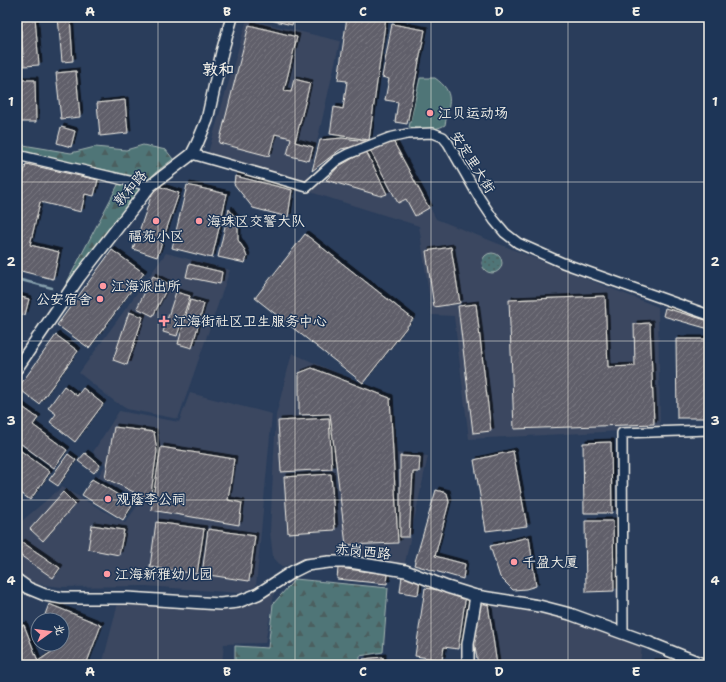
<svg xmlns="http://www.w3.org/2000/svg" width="726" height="682" viewBox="0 0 726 682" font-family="'Shantell Sans','LXGW WenKai TC',sans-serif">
  <defs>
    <pattern id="green-dots" width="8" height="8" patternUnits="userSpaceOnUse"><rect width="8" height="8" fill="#507577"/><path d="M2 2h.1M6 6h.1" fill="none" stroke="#4c5e5e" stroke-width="1.8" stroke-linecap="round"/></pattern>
    <pattern id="forest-firs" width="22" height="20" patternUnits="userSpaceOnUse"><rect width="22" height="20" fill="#507577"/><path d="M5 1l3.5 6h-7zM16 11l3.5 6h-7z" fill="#4c5e5e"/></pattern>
    <pattern id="building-hatch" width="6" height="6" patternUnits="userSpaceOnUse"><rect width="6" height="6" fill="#605e6a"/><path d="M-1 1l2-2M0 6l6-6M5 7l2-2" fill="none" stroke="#77767f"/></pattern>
    <filter id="shadow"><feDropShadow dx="3" dy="-3" stdDeviation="0" flood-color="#0009"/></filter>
  </defs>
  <rect width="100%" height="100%" fill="#2a3d5b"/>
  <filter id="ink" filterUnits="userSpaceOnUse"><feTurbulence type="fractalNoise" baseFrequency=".025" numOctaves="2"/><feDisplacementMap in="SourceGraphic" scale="8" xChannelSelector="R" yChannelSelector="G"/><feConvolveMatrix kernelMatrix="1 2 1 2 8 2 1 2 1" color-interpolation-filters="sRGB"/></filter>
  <g filter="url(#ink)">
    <g fill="#3a4760">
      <path d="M 247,19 L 340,41 L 308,182 L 208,153 Z"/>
      <path d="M 393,137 L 436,219 L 658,307 L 660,429 L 469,439 L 454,316 L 432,315 L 419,226 L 307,191 L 346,157 Z"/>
      <path d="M 166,253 L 230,270 L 178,419 L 127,409 L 114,401 L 79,373 Z"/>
      <path d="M 292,353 L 392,397 L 397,453 L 428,456 L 405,563 L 317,557 L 282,567 L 273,557 L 270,531 L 276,415 Z"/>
      <path d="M 190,393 L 272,414 L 256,586 L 239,593 L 146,586 L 62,587 L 25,583 L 17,574 L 17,525 L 62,487 L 125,523 L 140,502 L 98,477 L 105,465 L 93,452 L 119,411 L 179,422 Z"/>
      <path d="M 275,589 L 265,643 L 224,644 L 222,665 L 102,665 L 118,603 L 228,607 Z"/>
      <path d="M 492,604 L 538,609 L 642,646 L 640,665 L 500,665 Z"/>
    </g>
    <circle fill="url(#green-dots)" stroke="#a2b3b0" cx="492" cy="263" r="10"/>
    <g fill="url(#forest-firs)" stroke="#a2b3b0">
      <path d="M 17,144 L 71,153 L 95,147 L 126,150 L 143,145 L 166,150 L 173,159 L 155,173 L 148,181 L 129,175 L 17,152 Z"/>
      <path d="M 119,183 L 139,186 L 141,191 L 77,276 L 64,288 Z"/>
      <path d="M 295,579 L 388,588 L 383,652 L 360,656 L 360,665 L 235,665 L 235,646 L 268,648 L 273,604 Z"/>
    </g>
    <path fill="#507577" stroke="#a2b3b0" d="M 420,78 L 435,78 C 456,93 449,103 445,125 C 433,132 422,129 409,127 Z"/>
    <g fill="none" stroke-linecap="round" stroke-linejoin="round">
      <path stroke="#87a0ad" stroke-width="2.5" d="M 17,279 L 52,288"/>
    </g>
    <g fill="url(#building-hatch)" stroke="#f4f1e8" filter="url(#shadow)">
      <path d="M 20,17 L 35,17 L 39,65 L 24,66 Z"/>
      <path d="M 58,17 L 70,17 L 73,61 L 62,62 Z"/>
      <path d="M 258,17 L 294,17 L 292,25 Z"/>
      <path d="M 347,17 L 386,17 L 369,140 L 330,134 L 334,107 L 343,109 L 347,81 L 338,80 Z"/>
      <path d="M 392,24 L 425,30 L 407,124 L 395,122 L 398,102 L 385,100 L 389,79 L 382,77 Z"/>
      <path d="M 249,25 L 297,37 L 284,91 L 291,92 L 294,79 L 310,83 L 295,142 L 313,147 L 309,161 L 287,155 L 291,138 L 275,134 L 269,156 L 219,143 Z"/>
      <path d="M 76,71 L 80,117 L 61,119 L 56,73 Z"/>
      <path d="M 17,80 L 35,80 L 36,122 L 17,122 Z"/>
      <path d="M 125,100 L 128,133 L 100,136 L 97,103 Z"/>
      <path d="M 61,127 L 75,131 L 71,147 L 57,143 Z"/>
      <path d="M 342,138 L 366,141 L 363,145 L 341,149 L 312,171 L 320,140 Z"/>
      <path d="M 392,139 L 429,208 L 415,216 L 406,199 L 398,203 L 370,150 Z"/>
      <path d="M 366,151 L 387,194 L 381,196 L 326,180 L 339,166 Z"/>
      <path d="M 26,164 L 98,180 L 94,196 L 85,194 L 81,212 L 40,202 L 30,245 L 59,252 L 53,279 L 17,270 L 17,204 Z"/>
      <path d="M 235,176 L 292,190 L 288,217 L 253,208 L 234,184 Z"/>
      <path d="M 155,185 L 179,193 L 157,257 L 133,249 Z"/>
      <path d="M 187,185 L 227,194 L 212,258 L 172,248 Z"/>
      <path d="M 229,209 L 237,220 L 238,225 L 238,240 L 244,249 L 247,257 L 245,263 L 218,257 Z"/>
      <path d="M 305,234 L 413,319 L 363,383 L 255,298 Z"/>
      <path d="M 451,247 L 460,303 L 434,307 L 426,251 Z"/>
      <path d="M 112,250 L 144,273 L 89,348 L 57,325 Z"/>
      <path d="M 189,264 L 222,272 L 220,284 L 186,277 Z"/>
      <path d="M 153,276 L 169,284 L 153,316 L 137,308 Z"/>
      <path d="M 176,292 L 190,296 L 177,336 L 163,332 Z"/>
      <path d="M 17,296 L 29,299 L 25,315 L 17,313 Z"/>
      <path d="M 605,296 L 608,367 L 635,366 L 634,324 L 650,323 L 654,424 L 514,429 L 509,300 Z"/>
      <path d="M 190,300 L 204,304 L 192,348 L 178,344 Z"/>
      <path d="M 476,304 L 491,431 L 473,433 L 458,306 Z"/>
      <path d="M 665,308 L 709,321 L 709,329 L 663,316 Z"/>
      <path d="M 129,312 L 143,317 L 127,365 L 113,360 Z"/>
      <path d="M 56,335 L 78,351 L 39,404 L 18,388 Z"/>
      <path d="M 676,339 L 709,339 L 709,418 L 677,418 Z"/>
      <path d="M 312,368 L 390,398 L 398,543 L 346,545 L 330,414 L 299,415 L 299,373 Z"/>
      <path d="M 64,386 L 77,396 L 83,388 L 103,404 L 75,442 L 50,422 L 56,414 L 48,408 Z"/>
      <path d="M 17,403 L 38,418 L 33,425 L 67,450 L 54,468 L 17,441 Z"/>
      <path d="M 329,418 L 332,469 L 281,472 L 278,421 Z"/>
      <path d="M 114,427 L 154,432 L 157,451 L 150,500 L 105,478 Z"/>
      <path d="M 611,442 L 612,513 L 584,513 L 583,443 Z"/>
      <path d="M 161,447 L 234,459 L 228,500 L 242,503 L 239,525 L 151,510 Z"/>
      <path d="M 17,448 L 50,472 L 30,500 L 17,490 Z"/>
      <path d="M 513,451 L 527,526 L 486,531 L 474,460 Z"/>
      <path d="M 85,453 L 100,465 L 94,473 L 78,461 Z"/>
      <path d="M 68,454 L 76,460 L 58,486 L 49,480 Z"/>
      <path d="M 400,456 L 420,457 L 419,472 L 413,472 L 409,537 L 400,537 Z"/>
      <path d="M 331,474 L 335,530 L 288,533 L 284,477 Z"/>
      <path d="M 92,479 L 133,504 L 123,520 L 82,495 Z"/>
      <path d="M 436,490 L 447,493 L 449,502 L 435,556 L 465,564 L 463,579 L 414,565 Z"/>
      <path d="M 63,492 L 75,504 L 43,541 L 30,529 Z"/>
      <path d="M 585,521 L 613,521 L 614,591 L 586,592 Z"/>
      <path d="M 156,522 L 204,529 L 197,574 L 150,567 Z"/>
      <path d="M 92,525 L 124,530 L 119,555 L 88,549 Z"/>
      <path d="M 208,529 L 255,536 L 249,581 L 202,574 Z"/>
      <path d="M 529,537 L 536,586 L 526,589 L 513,590 L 500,577 L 490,546 Z"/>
      <path d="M 22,542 L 60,568 L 53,578 L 17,553 L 17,550 Z"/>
      <path d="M 338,568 L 388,574 L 387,584 L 337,579 Z"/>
      <path d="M 402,576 L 420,579 L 418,595 L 400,592 Z"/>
      <path d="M 425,588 L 466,594 L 458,649 L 444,647 L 442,660 L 415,656 Z"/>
      <path d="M 479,599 L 488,604 L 497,665 L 478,665 L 474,640 Z"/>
      <path d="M 49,604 L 101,625 L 86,665 L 17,665 L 17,627 L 24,625 L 38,661 L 53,651 L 50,644 L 62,644 L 62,620 L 43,620 Z"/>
      <path d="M 383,657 L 383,665 L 363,665 L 363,659 Z"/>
      <rect x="651" y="662" width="22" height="3"/>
    </g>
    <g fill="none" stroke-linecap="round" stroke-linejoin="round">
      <g stroke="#f4f1e8" stroke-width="12">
        <g id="minor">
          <path d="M 192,154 L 307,187 L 337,160 L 348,154 L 389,138 L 407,134 L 433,133 L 443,137 L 448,143 L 480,199 L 494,220 L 505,233 L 518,243 L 563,263 L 709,315"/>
          <path d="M 17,155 L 150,186"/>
          <path d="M 623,633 L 622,433 L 709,430"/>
        </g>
      </g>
      <g stroke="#f4f1e8" stroke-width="14">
        <g id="tertiary">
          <path d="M 17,368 L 80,276 L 150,186 L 192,154 L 197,144 L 207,120 L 222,52 L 232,17"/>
          <path d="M 17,580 L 28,588 L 45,595 L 62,598 L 127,598 L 220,604 L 238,602 L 258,594 L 292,572 L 306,565 L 329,562 L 350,562 L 406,571 L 447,587 L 476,596 L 539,606 L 570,614 L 650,643 L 705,665"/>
          <path d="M 468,665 L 468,644 L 476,596"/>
        </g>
      </g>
      <use href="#minor" stroke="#1d3557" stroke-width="9"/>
      <use href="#tertiary" stroke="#1d3557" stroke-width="11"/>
    </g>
  </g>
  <path fill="none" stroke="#f4f1e8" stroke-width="1" stroke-opacity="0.55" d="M 158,17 L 158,665M 295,17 L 295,665M 431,17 L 431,665M 568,17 L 568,665M 17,182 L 709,182M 17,341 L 709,341M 17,500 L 709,500"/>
  <g fill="#ff9aa2" stroke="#1d3557" stroke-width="1.5">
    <circle cx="430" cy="113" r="4"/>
    <circle cx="156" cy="221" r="4"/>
    <circle cx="199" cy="221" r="4"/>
    <circle cx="103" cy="286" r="4"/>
    <circle cx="100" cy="299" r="4"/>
    <path d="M162 315h4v4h4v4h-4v4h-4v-4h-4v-4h4z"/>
    <circle cx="108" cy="499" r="4"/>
    <circle cx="514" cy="562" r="4"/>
    <circle cx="107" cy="574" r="4"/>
  </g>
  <g text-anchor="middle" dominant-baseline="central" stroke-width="3" stroke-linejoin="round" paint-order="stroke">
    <g font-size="14" fill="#f4f1e8" stroke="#1d3557" text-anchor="start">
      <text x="438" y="113">江贝运动场</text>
      <text x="207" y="221">海珠区交警大队</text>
      <text x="156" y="236" text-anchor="middle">福苑小区</text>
      <text x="111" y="286">江海派出所</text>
      <text x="92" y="299" text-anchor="end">公安宿舍</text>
      <text x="173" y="321">江海街社区卫生服务中心</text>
      <text x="116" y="499">观蔭李公祠</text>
      <text x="522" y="562">千盈大厦</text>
      <text x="115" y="574">江海新雅幼儿园</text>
    </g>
    <g font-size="14" fill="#f4f1e8" stroke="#1d3557">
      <text transform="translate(473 162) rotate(58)">安定里大街</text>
      <text transform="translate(130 188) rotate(-49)">敦和路</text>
      <text transform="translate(363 551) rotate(6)">赤岗西路</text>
    </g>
    <g font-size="16" font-weight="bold" fill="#f4f1e8" stroke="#1d3557">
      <text x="218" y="69">敦和</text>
    </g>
  </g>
  <rect width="726" height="682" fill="none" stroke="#1d3557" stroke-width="44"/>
  <g transform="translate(50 632) rotate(76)"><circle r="19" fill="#1d3557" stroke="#738091"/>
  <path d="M0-3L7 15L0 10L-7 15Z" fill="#ff9aa2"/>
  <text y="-6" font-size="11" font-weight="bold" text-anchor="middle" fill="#f4f1e8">北</text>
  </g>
  <rect x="22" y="22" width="682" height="638" fill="none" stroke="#f4f1e8" stroke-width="1.5"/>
  <g font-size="13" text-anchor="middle" font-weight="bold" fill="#f4f1e8">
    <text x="90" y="16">A</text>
    <text x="227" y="16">B</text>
    <text x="363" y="16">C</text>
    <text x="499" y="16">D</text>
    <text x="636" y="16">E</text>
    <text x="11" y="106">1</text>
    <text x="715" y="106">1</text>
    <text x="11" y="266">2</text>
    <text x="715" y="266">2</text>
    <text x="11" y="425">3</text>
    <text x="715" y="425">3</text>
    <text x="11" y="585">4</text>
    <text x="715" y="585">4</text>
    <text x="90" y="676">A</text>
    <text x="227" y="676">B</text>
    <text x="363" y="676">C</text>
    <text x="499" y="676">D</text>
    <text x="636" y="676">E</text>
  </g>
</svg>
